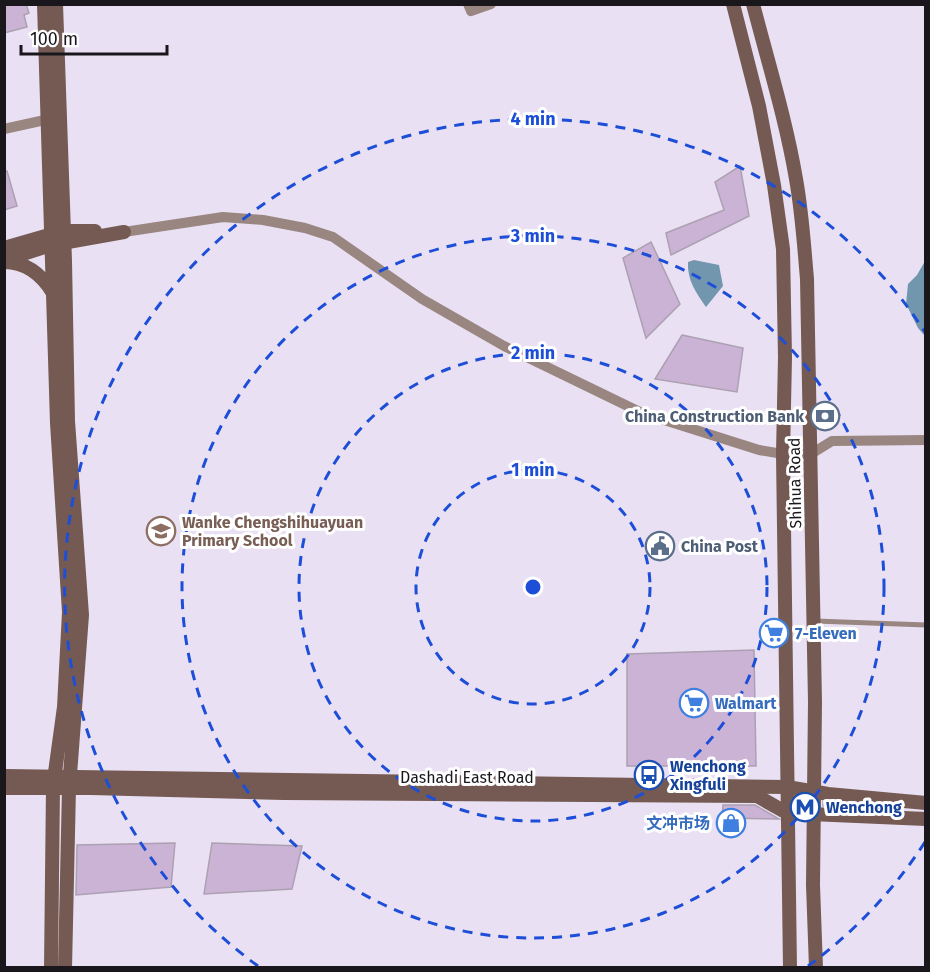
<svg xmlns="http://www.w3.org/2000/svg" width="930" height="972" viewBox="0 0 930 972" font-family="'Fira Sans','Noto Sans SC',sans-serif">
  <rect width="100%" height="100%" fill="#e9e0f3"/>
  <g fill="#7396af">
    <path d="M 694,260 L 719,265 L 723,286 L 706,307 C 696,293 687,280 688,262 Z"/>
    <path d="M 925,261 L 925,336 L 918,328 L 906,304 L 908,284 L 917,275 Z"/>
  </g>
  <g fill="#cbb3d6" stroke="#aca0b1" stroke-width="1.5">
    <path d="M 4,4 L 26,4 L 29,13 L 24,15 L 27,27 L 4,33 Z"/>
    <path d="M 740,166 L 749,216 L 671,255 L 666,233 L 724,210 L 715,182 Z"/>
    <path d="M 4,171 L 7,171 L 17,206 L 4,210 Z"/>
    <path d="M 651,242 L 680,304 L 646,338 L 623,258 Z"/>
    <path d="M 682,335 L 743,348 L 737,392 L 655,379 Z"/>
    <path d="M 754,650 L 756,766 L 627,766 L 627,654 Z"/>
    <path d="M 823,802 L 827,803 L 884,808 L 823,806 Z"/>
    <path d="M 723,805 L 755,805 L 779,819 L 722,818 Z"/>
    <path d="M 175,843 L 171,887 L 76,895 L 77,845 Z"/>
    <path d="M 212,843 L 302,846 L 292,889 L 204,894 Z"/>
  </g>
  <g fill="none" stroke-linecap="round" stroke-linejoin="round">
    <path stroke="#998680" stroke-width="5" d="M 815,621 L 926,625"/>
    <g stroke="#998680" stroke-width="10">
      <path d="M 468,4 L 471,11 L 491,4"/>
      <path d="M 4,129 L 54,118"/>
      <path d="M 124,232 L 223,217 L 263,220 L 305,228 L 333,237 L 422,299 L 504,346 L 642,413 L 759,450 L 783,454 L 811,454 L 832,441 L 926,440"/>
    </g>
    <g stroke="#745a52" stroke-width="14">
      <path d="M 44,4 L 57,423 L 69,612 L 64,707 L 53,787 L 51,968"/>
      <path d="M 56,4 L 65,261 L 68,421 L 82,615 L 69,788 L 65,968"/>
      <path d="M 733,4 L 759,106 L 774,185 L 783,249 L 785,357 L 783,454 L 790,968"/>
      <path d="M 753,4 C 768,62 786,120 796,179 C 802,212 804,245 807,279 L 815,702 L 813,885 L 816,968"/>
      <path d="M 4,248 L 63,231 L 95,231"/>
      <path d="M 4,260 L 51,245 L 124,232"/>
      <path d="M 4,262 C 26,262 42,275 53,293"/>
      <path d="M 4,776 L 787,787 L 828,794 L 926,803"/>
      <path d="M 4,788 L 91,788 L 284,793 L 757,796 L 787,813 L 926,819"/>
    </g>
  </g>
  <g fill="none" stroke="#1d4ed8" stroke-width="3" stroke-dasharray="10 8">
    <circle cx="533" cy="587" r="117"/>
    <circle cx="533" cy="587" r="234"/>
    <circle cx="533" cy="587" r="351"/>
    <path d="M925 842A468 468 0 0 1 808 966M258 966A468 468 0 1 1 925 332"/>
  </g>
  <defs>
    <g id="bank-ring" transform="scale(1.5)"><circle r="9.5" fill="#fff" stroke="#5c6f8a" stroke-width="1.5"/><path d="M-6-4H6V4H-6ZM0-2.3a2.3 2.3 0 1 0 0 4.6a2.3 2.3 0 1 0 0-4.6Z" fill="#5c6f8a"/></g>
    <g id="school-ring" transform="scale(1.5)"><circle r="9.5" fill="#fff" stroke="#8d6e63" stroke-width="1.5"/><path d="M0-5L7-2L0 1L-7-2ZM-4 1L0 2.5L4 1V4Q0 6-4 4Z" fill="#8d6e63"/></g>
    <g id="civic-ring" transform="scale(1.5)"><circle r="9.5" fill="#fff" stroke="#5c6f8a" stroke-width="1.5"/><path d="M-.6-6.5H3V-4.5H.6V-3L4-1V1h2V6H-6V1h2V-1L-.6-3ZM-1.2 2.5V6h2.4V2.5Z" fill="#5c6f8a"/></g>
    <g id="supermarket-ring" transform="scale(1.5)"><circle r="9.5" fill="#fff" stroke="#3f7fe0" stroke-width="1.5"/><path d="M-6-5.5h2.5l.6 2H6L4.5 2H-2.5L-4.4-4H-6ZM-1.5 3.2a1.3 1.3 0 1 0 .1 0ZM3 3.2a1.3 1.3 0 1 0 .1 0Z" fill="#3f7fe0"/></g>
    <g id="bus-ring" transform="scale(1.5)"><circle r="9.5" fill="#fff" stroke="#1a4fb4" stroke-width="1.5"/><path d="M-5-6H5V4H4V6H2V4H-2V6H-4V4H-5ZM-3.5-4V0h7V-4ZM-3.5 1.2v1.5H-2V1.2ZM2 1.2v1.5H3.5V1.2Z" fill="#1a4fb4"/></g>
    <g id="metro-ring" transform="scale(1.5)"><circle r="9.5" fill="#fff" stroke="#1a4fb4" stroke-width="1.5"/><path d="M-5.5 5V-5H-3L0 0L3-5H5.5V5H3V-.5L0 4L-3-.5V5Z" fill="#1a4fb4"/></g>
    <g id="shop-ring" transform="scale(1.5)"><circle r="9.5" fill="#fff" stroke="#3f7fe0" stroke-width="1.5"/><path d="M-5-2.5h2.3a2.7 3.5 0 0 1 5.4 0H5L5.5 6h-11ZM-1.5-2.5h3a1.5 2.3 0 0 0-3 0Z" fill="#3f7fe0"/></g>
  </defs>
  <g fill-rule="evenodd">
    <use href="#bank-ring" x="825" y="416"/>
    <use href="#school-ring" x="161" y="531"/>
    <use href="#civic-ring" x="660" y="546"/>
    <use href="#supermarket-ring" x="774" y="633"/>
    <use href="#supermarket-ring" x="694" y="703"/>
    <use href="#bus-ring" x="649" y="775"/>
    <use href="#metro-ring" x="805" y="807"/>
    <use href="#shop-ring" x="731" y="823"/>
  </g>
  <g text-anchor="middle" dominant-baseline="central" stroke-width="6" stroke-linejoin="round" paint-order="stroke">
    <g font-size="16" font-weight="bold" fill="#4e5e75" stroke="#fff" text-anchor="end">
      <text x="804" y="416">China Construction Bank</text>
      <text x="681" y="546" text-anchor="start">China Post</text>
    </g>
    <g font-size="16" fill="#19161c" stroke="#fff">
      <text transform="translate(795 483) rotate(-91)">Shihua Road</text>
      <text x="467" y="777">Dashadi East Road</text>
    </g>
    <g font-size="16" font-weight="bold" fill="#785e54" stroke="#fff" text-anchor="start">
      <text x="182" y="522">Wanke Chengshihuayuan<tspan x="182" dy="18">Primary School</tspan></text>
    </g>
    <g font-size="16" font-weight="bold" fill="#366cbe" stroke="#fff" text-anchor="start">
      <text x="795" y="633">7-Eleven</text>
      <text x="715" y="703">Walmart</text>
      <text x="710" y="823" text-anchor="end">文冲市场</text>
    </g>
    <g font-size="16" font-weight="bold" fill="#164399" stroke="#fff" text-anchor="start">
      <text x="670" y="766">Wenchong<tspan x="670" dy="18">Xingfuli</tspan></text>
      <text x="826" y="807">Wenchong</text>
    </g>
  </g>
  <circle cx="533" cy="587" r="9" fill="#1d4ed8" stroke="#fff" stroke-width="3"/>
  <g font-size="18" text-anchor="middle" font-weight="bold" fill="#1d4ed8" stroke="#fff" stroke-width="6" stroke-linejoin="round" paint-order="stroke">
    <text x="533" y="125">4 min</text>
    <text x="533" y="242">3 min</text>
    <text x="533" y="359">2 min</text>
    <text x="533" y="476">1 min</text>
  </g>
  <rect width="930" height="972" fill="none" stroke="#19161c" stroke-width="12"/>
  <path d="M21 45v9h146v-9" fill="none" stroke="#19161c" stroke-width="3"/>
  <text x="30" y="45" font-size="18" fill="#19161c" stroke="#ffffff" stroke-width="4.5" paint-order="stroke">100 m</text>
</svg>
